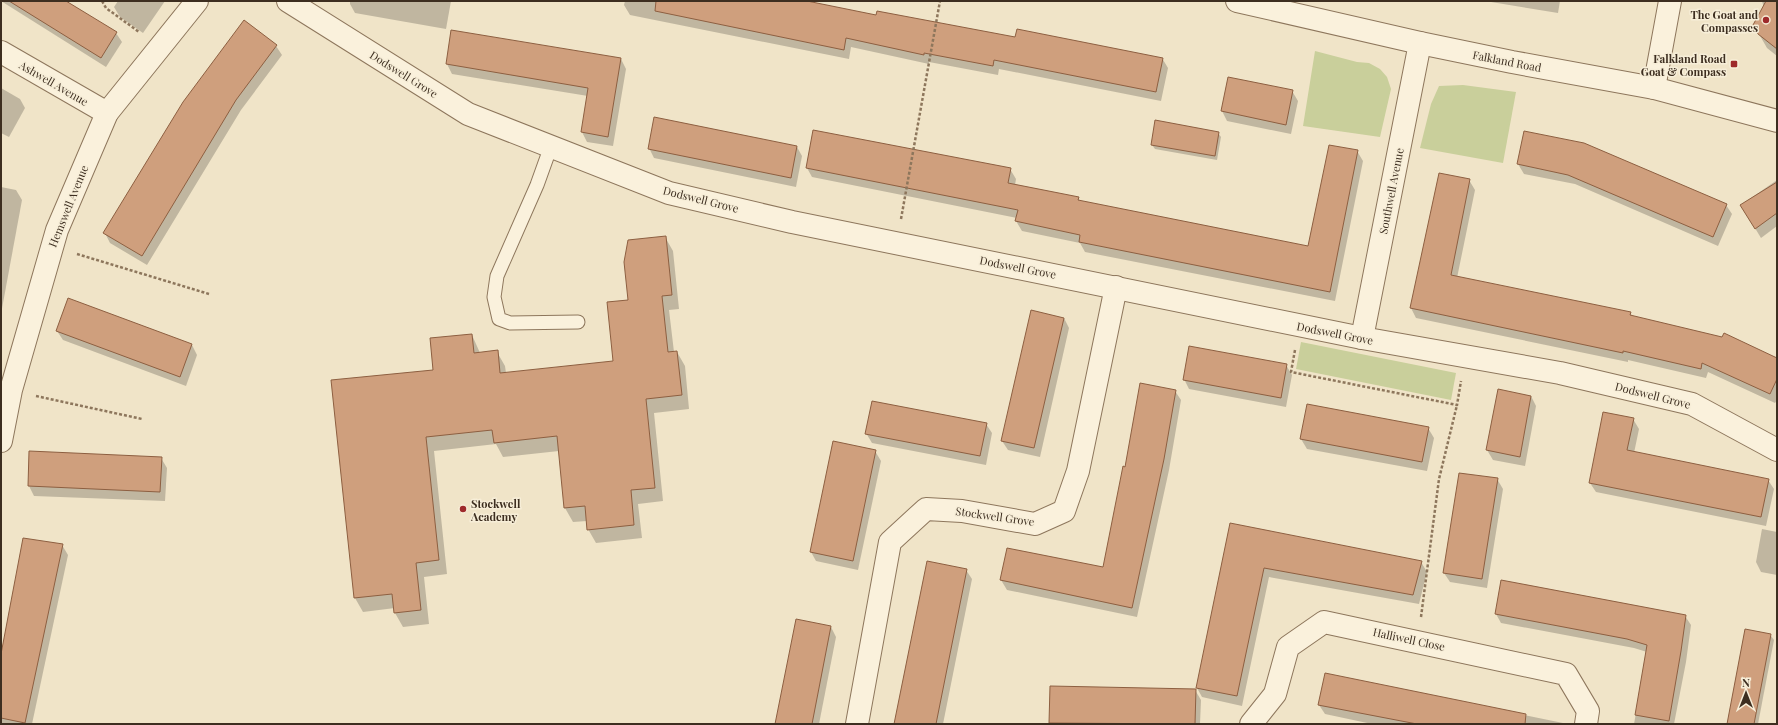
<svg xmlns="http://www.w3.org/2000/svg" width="1778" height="725" viewBox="0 0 1778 725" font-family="'Playfair Display',serif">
  <rect width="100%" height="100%" fill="#f0e4c8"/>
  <g fill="#c9cf9b">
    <path d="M 1315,51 L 1357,62 L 1369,63 L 1380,69 L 1387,77 L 1391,89 L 1380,137 L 1303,126 Z"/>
    <path d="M 1463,85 L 1516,92 L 1503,163 L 1420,148 L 1431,104 L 1439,86 Z"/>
    <path d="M 1301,342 L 1456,373 L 1451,400 L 1296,369 Z"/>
  </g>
  <g fill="#0003">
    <path d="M 1,1 L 64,1 L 116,33 L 122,42 L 106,67 Z"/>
    <path d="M 118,1 L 165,1 L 143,33 L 120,17 L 114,7 Z"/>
    <path d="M 350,1 L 451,1 L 446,29 L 355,13 L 350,4 Z"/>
    <path d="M 625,1 L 800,1 L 877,16 L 1016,38 L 1162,58 L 1168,68 L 1161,101 L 999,69 L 998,75 L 929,62 L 929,64 L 851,47 L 849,59 L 630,15 L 624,5 Z"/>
    <path d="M 1485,1 L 1560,1 L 1558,13 Z"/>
    <path d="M 1762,1 L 1777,1 L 1777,56 L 1767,48 L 1759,34 L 1764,8 Z"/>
    <path d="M 276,46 L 282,55 L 241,110 L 147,265 L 110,243 L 105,233 Z"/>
    <path d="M 621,59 L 626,69 L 613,146 L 587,142 L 582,132 L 588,96 L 452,74 L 447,64 Z"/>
    <path d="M 1,88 L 20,99 L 25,108 L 9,137 L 1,133 Z"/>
    <path d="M 1292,91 L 1298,101 L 1291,134 L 1227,121 L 1222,111 Z"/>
    <path d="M 1218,133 L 1221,137 L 1217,160 L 1155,149 L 1152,145 Z"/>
    <path d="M 797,147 L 802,156 L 796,187 L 654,158 L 649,148 Z"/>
    <path d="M 1357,151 L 1363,161 L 1335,301 L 1085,252 L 1080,243 L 1022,231 L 1016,221 L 1017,218 L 812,177 L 807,168 L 1010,169 L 1016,179 L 1015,185 L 1078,198 L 1080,201 L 1309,247 Z"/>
    <path d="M 1518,164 L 1726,205 L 1732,214 L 1718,246 L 1575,184 L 1524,174 Z"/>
    <path d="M 1469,180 L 1475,190 L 1457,278 L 1630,313 L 1633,317 L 1777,359 L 1777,400 L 1775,403 L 1708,372 L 1706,378 L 1628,360 L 1628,362 L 1416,318 L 1411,308 Z"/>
    <path d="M 1777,180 L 1777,226 L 1761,238 L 1741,205 Z"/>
    <path d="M 1,187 L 16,190 L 22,200 L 1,314 Z"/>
    <path d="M 665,237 L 673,251 L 679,309 L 669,310 L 674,352 L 677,352 L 685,366 L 689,409 L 654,413 L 663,501 L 638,504 L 642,538 L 596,543 L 588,529 L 587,521 L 573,522 L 565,508 L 559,451 L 503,457 L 496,444 L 434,451 L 447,574 L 424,577 L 429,624 L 403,627 L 395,613 L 395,608 L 363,612 L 355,598 L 434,371 L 472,335 L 480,353 L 497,352 L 505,366 L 506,373 L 614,362 L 629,301 Z"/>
    <path d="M 69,300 L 192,345 L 197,355 L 186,386 L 63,340 L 57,331 Z"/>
    <path d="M 1064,318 L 1069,328 L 1040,457 L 1008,450 L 1002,441 Z"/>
    <path d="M 1286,365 L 1292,375 L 1286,407 L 1189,389 L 1184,379 Z"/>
    <path d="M 1498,390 L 1531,396 L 1536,406 L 1525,466 L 1493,460 L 1487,450 Z"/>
    <path d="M 1175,391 L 1181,400 L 1169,470 L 1137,617 L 1007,590 L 1001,580 L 1008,549 L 1103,568 L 1126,468 Z"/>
    <path d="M 1633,419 L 1639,429 L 1634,453 L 1768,480 L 1774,489 L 1766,526 L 1596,492 L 1590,483 Z"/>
    <path d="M 986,424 L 992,433 L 986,465 L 872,443 L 866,433 Z"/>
    <path d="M 1428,428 L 1434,438 L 1427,471 L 1307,449 L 1301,439 Z"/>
    <path d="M 875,451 L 881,461 L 858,570 L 816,561 L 811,552 Z"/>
    <path d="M 161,458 L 167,468 L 165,501 L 34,496 L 29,486 Z"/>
    <path d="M 1497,479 L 1503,489 L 1487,588 L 1450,582 L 1444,573 Z"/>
    <path d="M 1231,524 L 1421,562 L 1427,572 L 1419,604 L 1269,577 L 1242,706 L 1202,697 L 1197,688 Z"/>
    <path d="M 1762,529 L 1777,532 L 1777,575 L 1761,572 L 1756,562 Z"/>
    <path d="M 62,545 L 68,555 L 32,724 L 1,724 L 1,659 Z"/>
    <path d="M 966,570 L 972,579 L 943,724 L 895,724 Z"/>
    <path d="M 1496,614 L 1685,616 L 1691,625 L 1686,662 L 1674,724 L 1634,724 L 1647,652 L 1634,648 L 1501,623 Z"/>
    <path d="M 831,627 L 836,637 L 819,724 L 776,724 Z"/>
    <path d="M 1745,630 L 1771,636 L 1774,640 L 1758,724 L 1728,724 Z"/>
    <path d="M 1326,674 L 1563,723 L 1564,724 L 1372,724 L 1325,714 L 1319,705 Z"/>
    <path d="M 1195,690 L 1201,700 L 1200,724 L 1051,724 L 1050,722 Z"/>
  </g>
  <g fill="#cf9f7d" stroke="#8d5f41">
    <path d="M 9,1 L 66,1 L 117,32 L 101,58 Z"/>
    <path d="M 656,1 L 807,1 L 876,15 L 877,11 L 1015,37 L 1017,29 L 1163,58 L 1156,92 L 994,60 L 993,66 L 924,53 L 924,55 L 846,38 L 844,50 L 655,11 Z"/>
    <path d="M 1766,1 L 1777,1 L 1777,49 L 1758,34 L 1753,25 Z"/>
    <path d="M 244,20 L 277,45 L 236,100 L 142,256 L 103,233 L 183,102 Z"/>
    <path d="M 451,30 L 621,58 L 608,137 L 581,132 L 588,88 L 446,64 Z"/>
    <path d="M 1228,77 L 1293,90 L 1286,125 L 1221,111 Z"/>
    <path d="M 654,117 L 797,146 L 791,178 L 648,149 Z"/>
    <path d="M 1155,120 L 1219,132 L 1215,156 L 1151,145 Z"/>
    <path d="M 813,130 L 1011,168 L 1008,183 L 1079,197 L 1078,200 L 1308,246 L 1329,145 L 1358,150 L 1330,292 L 1079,242 L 1080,235 L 1015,221 L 1018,210 L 806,168 Z"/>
    <path d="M 1524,131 L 1584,143 L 1727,204 L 1713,237 L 1568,175 L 1517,164 Z"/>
    <path d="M 1439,173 L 1470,179 L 1451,275 L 1631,312 L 1630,315 L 1722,337 L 1724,333 L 1777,358 L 1777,379 L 1770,394 L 1702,363 L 1701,369 L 1623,351 L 1623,353 L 1410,308 Z"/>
    <path d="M 1777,182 L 1777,213 L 1755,229 L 1740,205 Z"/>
    <path d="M 666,236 L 672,295 L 662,296 L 668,352 L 677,351 L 682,395 L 646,399 L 655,488 L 631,490 L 634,525 L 587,530 L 585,506 L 564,508 L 557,436 L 494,443 L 492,430 L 426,437 L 439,560 L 416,563 L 421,610 L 394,613 L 392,594 L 354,598 L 331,380 L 433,370 L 430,338 L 472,334 L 474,353 L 498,350 L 500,373 L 613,361 L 607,302 L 628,300 L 624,262 L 628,240 Z"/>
    <path d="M 68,298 L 192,344 L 180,377 L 56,331 Z"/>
    <path d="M 1031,310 L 1064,318 L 1034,448 L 1001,441 Z"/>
    <path d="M 1189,346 L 1287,364 L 1281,398 L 1183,380 Z"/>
    <path d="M 1140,383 L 1176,390 L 1164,459 L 1132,608 L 1000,580 L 1007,548 L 1103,567 L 1123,466 L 1125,467 Z"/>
    <path d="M 1498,389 L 1531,396 L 1520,457 L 1486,450 Z"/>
    <path d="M 872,401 L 987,423 L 980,456 L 865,434 Z"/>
    <path d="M 1307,404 L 1429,427 L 1422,462 L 1300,439 Z"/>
    <path d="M 1603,412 L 1634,418 L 1627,450 L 1769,479 L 1761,517 L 1589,483 Z"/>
    <path d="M 833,441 L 876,450 L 853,561 L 810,552 Z"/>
    <path d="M 29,451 L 162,457 L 160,492 L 28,486 Z"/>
    <path d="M 1459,473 L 1498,478 L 1482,579 L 1443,573 Z"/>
    <path d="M 1230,523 L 1422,561 L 1413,595 L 1264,568 L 1237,696 L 1196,688 Z"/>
    <path d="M 23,538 L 63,544 L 25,723 L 1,718 L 1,654 Z"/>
    <path d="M 927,561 L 967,569 L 936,724 L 894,724 Z"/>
    <path d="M 1501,580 L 1686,615 L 1681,651 L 1669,721 L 1635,715 L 1647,645 L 1627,639 L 1495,614 Z"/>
    <path d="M 796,619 L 831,626 L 812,724 L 775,724 Z"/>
    <path d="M 1745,629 L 1771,634 L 1767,656 L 1754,724 L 1727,724 Z"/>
    <path d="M 1325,673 L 1526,714 L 1525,724 L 1417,724 L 1318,705 Z"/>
    <path d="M 1050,686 L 1196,689 L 1195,724 L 1049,723 Z"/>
  </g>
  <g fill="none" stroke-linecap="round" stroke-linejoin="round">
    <g stroke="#8d765c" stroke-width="15">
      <path id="service" d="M 551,146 L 537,185 L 497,276 L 494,297 L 499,319 L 510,323 L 578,322"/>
    </g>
    <g stroke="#8d765c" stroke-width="24">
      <g id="minor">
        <path d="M 288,1 L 468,114 L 669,193 L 792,222 L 1362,338 L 1560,373 L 1692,404 L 1777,450"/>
        <path d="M 1237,1 L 1420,43 L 1512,62 L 1654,88 L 1777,121"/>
        <path d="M 1,52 L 107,113"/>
        <path d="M 1654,88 L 1670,1"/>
        <path d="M 1362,338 L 1420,43"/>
        <path d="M 1,441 L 11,390 L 57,230 L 107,113 L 197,1"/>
        <path d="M 857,724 L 890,542 L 926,509 L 962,511 L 1035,524 L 1064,511 L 1078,471 L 1116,287"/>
        <path d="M 1251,724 L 1275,694 L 1288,647 L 1324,622 L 1566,674 L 1588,711 L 1586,724"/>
      </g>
    </g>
    <g stroke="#8d765c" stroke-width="2.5" stroke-dasharray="3 2" stroke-linecap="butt">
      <path d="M 102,1 L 106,8 L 139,32"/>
      <path d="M 901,219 L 940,1"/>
      <path d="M 77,254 L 209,294"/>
      <path d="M 1295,350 L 1291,372 L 1457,405 L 1461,381"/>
      <path d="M 36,396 L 142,419"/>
      <path d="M 1421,617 L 1439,479 L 1457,405"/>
    </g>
    <use href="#service" stroke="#faf1dc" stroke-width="13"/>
    <use href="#minor" stroke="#faf1dc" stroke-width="22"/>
  </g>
  <g fill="#9e2a2b" stroke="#f7eed8" stroke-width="1.5">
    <circle cx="1766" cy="20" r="4"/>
    <rect x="1730" y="60" width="8" height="8" rx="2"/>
    <circle cx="463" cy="509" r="4"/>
  </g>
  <g text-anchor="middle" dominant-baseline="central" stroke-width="3" stroke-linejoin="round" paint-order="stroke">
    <g font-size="11" font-weight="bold" fill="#3d2e20" stroke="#f7eed8" text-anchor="end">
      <text x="1758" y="14">The Goat and<tspan x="1758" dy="13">Compasses</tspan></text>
      <text x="1726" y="58">Falkland Road<tspan x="1726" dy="13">Goat &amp; Compass</tspan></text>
      <text x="471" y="503" text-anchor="start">Stockwell<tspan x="471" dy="13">Academy</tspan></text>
    </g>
    <g font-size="11" fill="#3d2e20" stroke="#f7eed8">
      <text transform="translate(1507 61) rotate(11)">Falkland Road</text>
      <text transform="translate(404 74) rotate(32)">Dodswell Grove</text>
      <text transform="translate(54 83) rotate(30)">Ashwell Avenue</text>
      <text transform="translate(1391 191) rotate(-79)">Southwell Avenue</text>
      <text transform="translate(701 199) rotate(14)">Dodswell Grove</text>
      <text transform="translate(68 206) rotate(-68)">Hemswell Avenue</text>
      <text transform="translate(1018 267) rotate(11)">Dodswell Grove</text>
      <text transform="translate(1335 333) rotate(11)">Dodswell Grove</text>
      <text transform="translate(1653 395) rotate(14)">Dodswell Grove</text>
      <text transform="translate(995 516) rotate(8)">Stockwell Grove</text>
      <text transform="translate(1409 639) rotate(12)">Halliwell Close</text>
    </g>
  </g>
  <rect width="1778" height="725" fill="none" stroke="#3d2e20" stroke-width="4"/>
  <g transform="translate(1746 693)" stroke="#f7eed8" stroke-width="3" paint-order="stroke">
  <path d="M0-3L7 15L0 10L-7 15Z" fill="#3d2e20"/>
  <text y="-6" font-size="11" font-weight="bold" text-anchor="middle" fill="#3d2e20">N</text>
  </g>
</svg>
